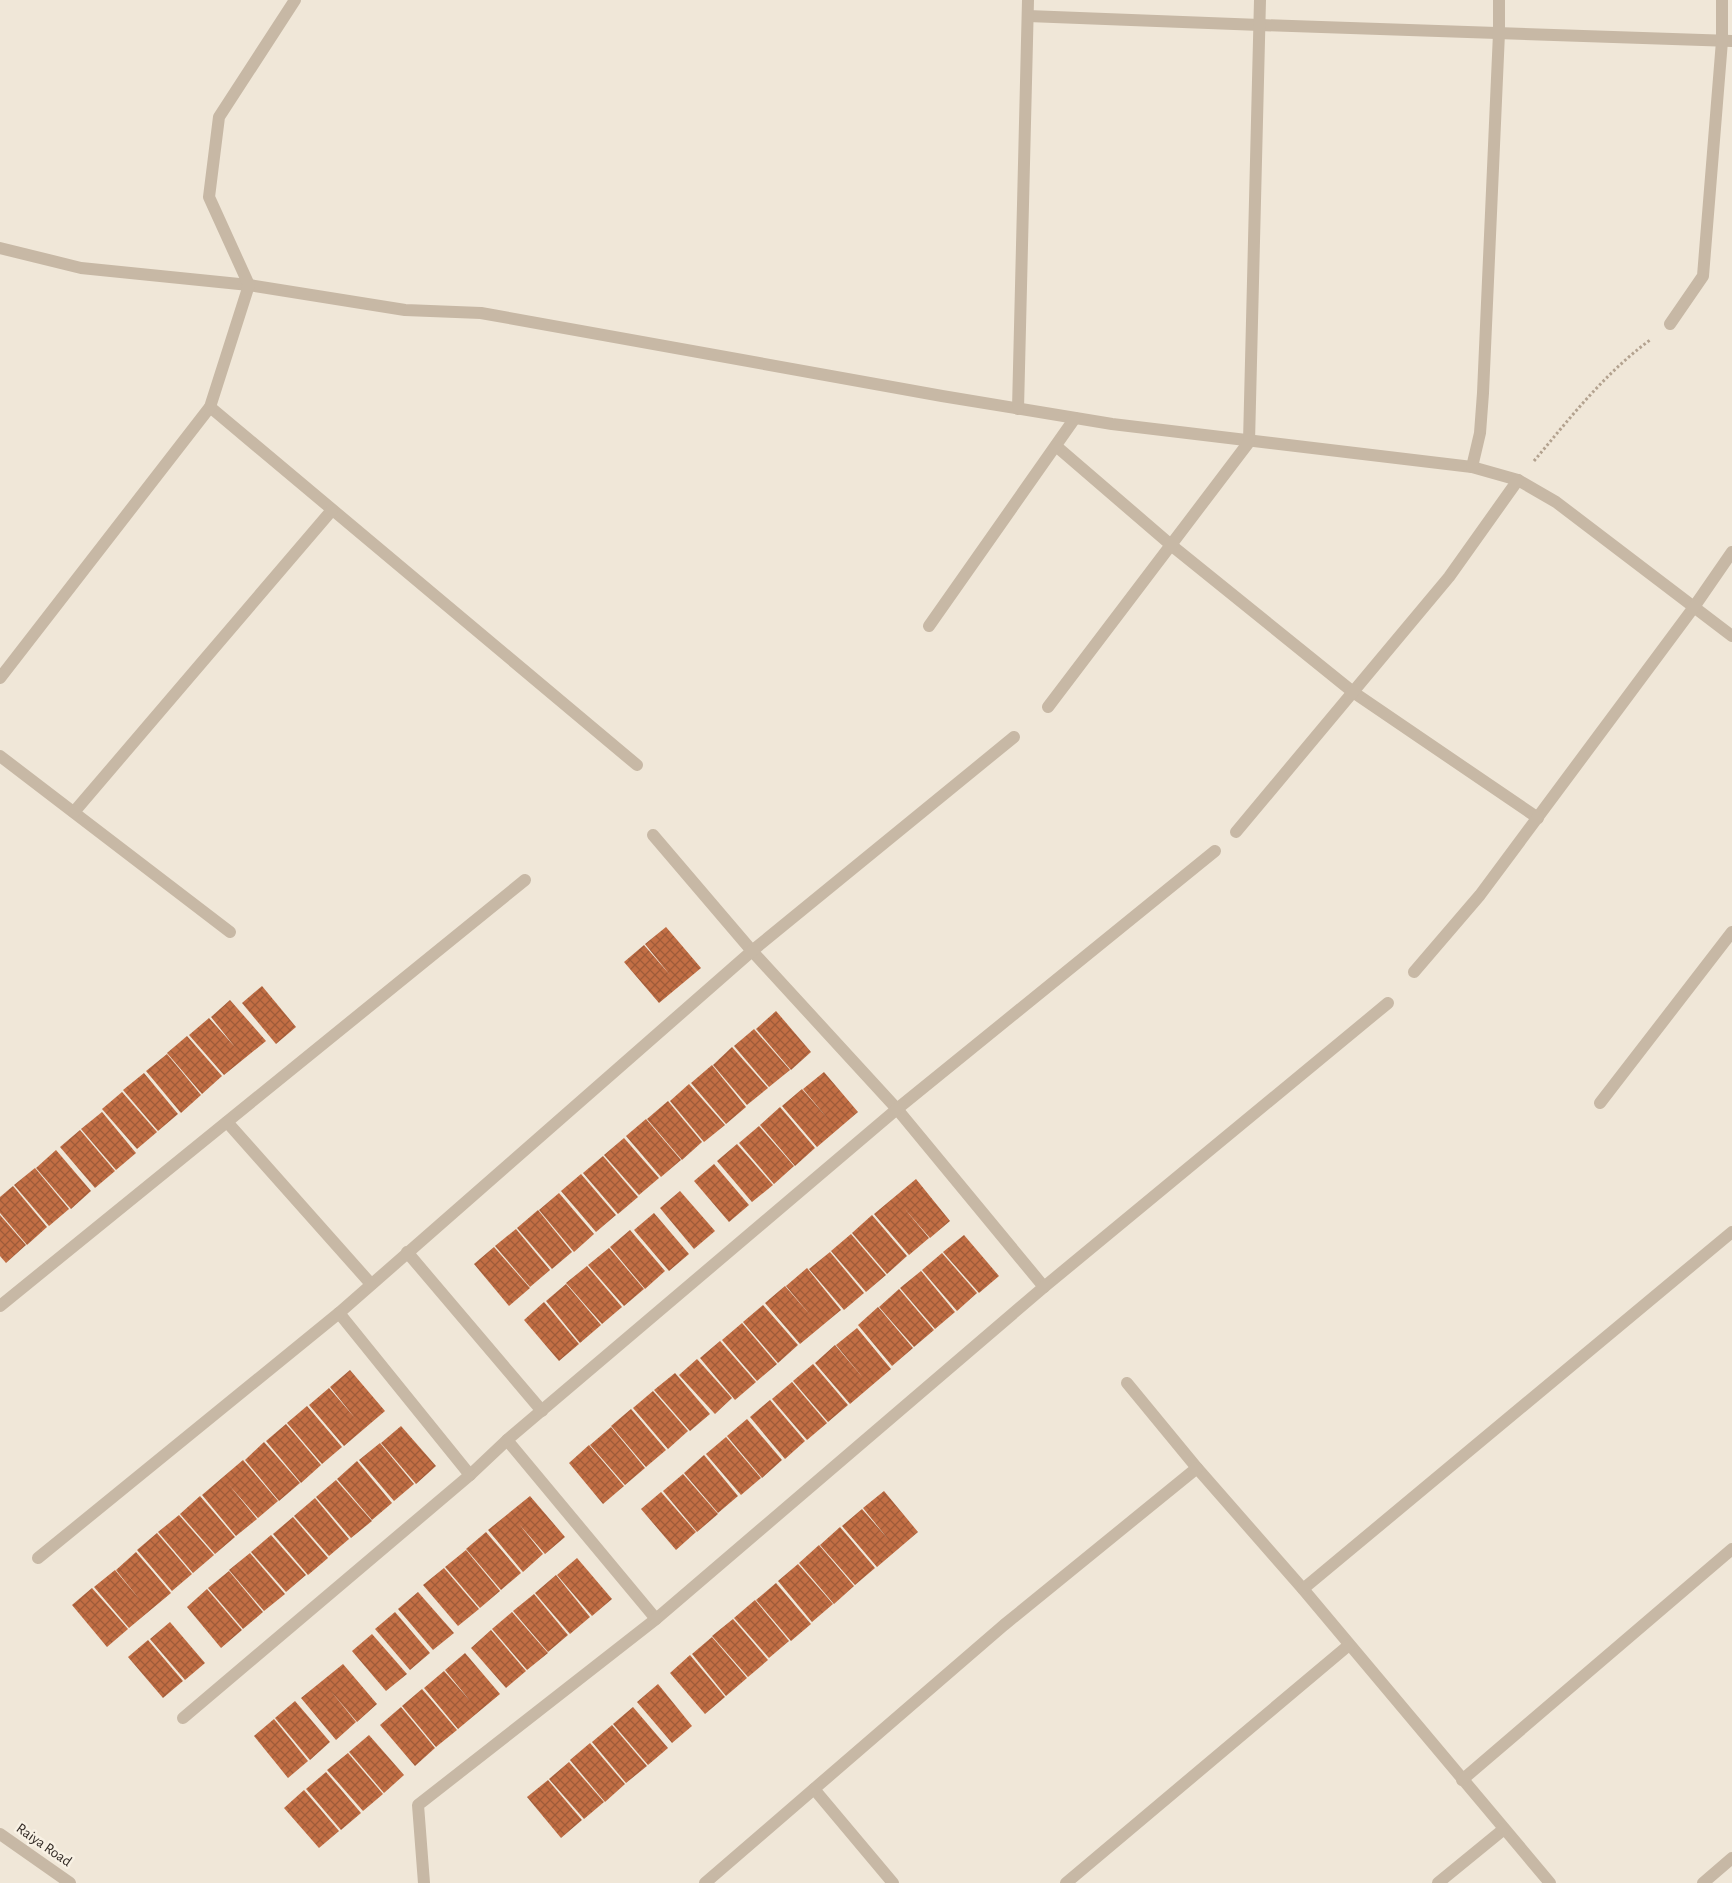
<svg xmlns="http://www.w3.org/2000/svg" width="1732" height="1883" viewBox="0 0 1732 1883" font-family="'Alegreya Sans',sans-serif">
  <defs>
    <pattern id="building-cross-hatch" width="8" height="8" patternUnits="userSpaceOnUse" patternTransform="scale(1.25)"><rect width="8" height="8" fill="#c26e44"/><path d="M0 0l8 8M0 8l8-8" fill="none" stroke="#9e5b39"/></pattern>
  </defs>
  <rect width="100%" height="100%" fill="#f0e7d8"/>
  <g fill="url(#building-cross-hatch)">
    <path d="M 666,927 L 701,968 L 659,1003 L 624,962 L 644,945 L 670,975 L 645,944 Z"/>
    <path d="M 262,986 L 296,1027 L 276,1044 L 242,1003 Z"/>
    <path d="M 230,1000 L 266,1041 L 224,1075 L 189,1035 L 209,1018 L 235,1047 L 211,1017 Z"/>
    <path d="M 776,1011 L 811,1052 L 791,1070 L 756,1029 Z"/>
    <path d="M 754,1029 L 790,1070 L 769,1087 L 734,1046 Z"/>
    <path d="M 187,1036 L 222,1076 L 202,1094 L 167,1053 Z"/>
    <path d="M 732,1047 L 768,1088 L 747,1105 L 713,1065 Z"/>
    <path d="M 167,1054 L 201,1095 L 181,1113 L 146,1071 Z"/>
    <path d="M 712,1065 L 746,1107 L 726,1124 L 691,1083 Z"/>
    <path d="M 824,1072 L 858,1112 L 817,1147 L 782,1106 L 802,1089 L 828,1119 L 803,1089 Z"/>
    <path d="M 144,1073 L 178,1114 L 158,1131 L 123,1090 Z"/>
    <path d="M 689,1084 L 725,1125 L 704,1142 L 670,1101 Z"/>
    <path d="M 122,1092 L 157,1132 L 137,1149 L 102,1109 Z"/>
    <path d="M 668,1101 L 702,1142 L 682,1160 L 647,1119 Z"/>
    <path d="M 780,1107 L 815,1148 L 795,1166 L 760,1125 Z"/>
    <path d="M 102,1112 L 136,1153 L 116,1170 L 81,1129 Z"/>
    <path d="M 646,1119 L 681,1160 L 661,1177 L 626,1136 Z"/>
    <path d="M 759,1126 L 794,1166 L 774,1184 L 739,1143 Z"/>
    <path d="M 80,1130 L 115,1171 L 95,1188 L 60,1147 Z"/>
    <path d="M 624,1138 L 659,1178 L 639,1195 L 604,1155 Z"/>
    <path d="M 737,1144 L 773,1185 L 752,1202 L 717,1161 Z"/>
    <path d="M 56,1150 L 91,1191 L 71,1209 L 36,1168 Z"/>
    <path d="M 603,1156 L 638,1197 L 618,1214 L 583,1173 Z"/>
    <path d="M 714,1164 L 749,1205 L 729,1222 L 694,1181 Z"/>
    <path d="M 35,1168 L 69,1209 L 49,1226 L 14,1185 Z"/>
    <path d="M 581,1174 L 616,1215 L 596,1232 L 561,1191 Z"/>
    <path d="M 916,1179 L 950,1221 L 930,1238 L 904,1208 L 929,1238 L 909,1255 L 874,1214 Z"/>
    <path d="M 13,1186 L 47,1227 L 27,1245 L 0,1213 L 0,1197 Z"/>
    <path d="M 680,1191 L 715,1231 L 694,1249 L 660,1208 Z"/>
    <path d="M 559,1193 L 594,1234 L 574,1252 L 539,1210 Z"/>
    <path d="M 538,1210 L 572,1252 L 552,1269 L 517,1228 Z"/>
    <path d="M 654,1213 L 689,1254 L 669,1271 L 634,1230 Z"/>
    <path d="M 0,1215 L 26,1245 L 6,1263 L 0,1256 Z"/>
    <path d="M 872,1215 L 907,1256 L 887,1274 L 852,1233 Z"/>
    <path d="M 516,1229 L 550,1270 L 530,1287 L 495,1246 Z"/>
    <path d="M 630,1230 L 665,1271 L 645,1289 L 610,1247 Z"/>
    <path d="M 851,1234 L 886,1275 L 866,1292 L 831,1251 Z"/>
    <path d="M 964,1235 L 999,1276 L 979,1293 L 943,1252 Z"/>
    <path d="M 494,1247 L 530,1288 L 509,1306 L 474,1264 Z"/>
    <path d="M 609,1248 L 644,1289 L 624,1306 L 588,1265 Z"/>
    <path d="M 830,1252 L 864,1293 L 844,1310 L 809,1269 Z"/>
    <path d="M 942,1253 L 977,1293 L 957,1311 L 922,1270 Z"/>
    <path d="M 587,1266 L 622,1307 L 602,1324 L 566,1283 Z"/>
    <path d="M 807,1268 L 841,1310 L 800,1344 L 765,1303 L 785,1286 L 811,1316 L 786,1286 Z"/>
    <path d="M 921,1271 L 955,1312 L 935,1329 L 900,1288 Z"/>
    <path d="M 566,1284 L 601,1325 L 580,1343 L 546,1301 Z"/>
    <path d="M 899,1289 L 934,1330 L 914,1347 L 879,1307 Z"/>
    <path d="M 544,1302 L 579,1344 L 559,1361 L 524,1320 Z"/>
    <path d="M 763,1305 L 798,1345 L 778,1363 L 743,1322 Z"/>
    <path d="M 878,1307 L 913,1348 L 892,1366 L 858,1325 Z"/>
    <path d="M 742,1323 L 777,1364 L 757,1381 L 722,1340 Z"/>
    <path d="M 857,1328 L 891,1369 L 850,1404 L 815,1363 L 835,1345 L 864,1379 L 836,1345 Z"/>
    <path d="M 720,1341 L 756,1382 L 735,1400 L 700,1358 Z"/>
    <path d="M 697,1359 L 732,1398 L 715,1414 L 679,1375 Z"/>
    <path d="M 813,1364 L 848,1405 L 828,1422 L 793,1381 Z"/>
    <path d="M 350,1370 L 385,1411 L 344,1446 L 309,1405 L 329,1388 L 355,1418 L 330,1387 Z"/>
    <path d="M 675,1373 L 710,1414 L 690,1431 L 654,1390 Z"/>
    <path d="M 792,1382 L 827,1423 L 807,1440 L 772,1399 Z"/>
    <path d="M 653,1391 L 688,1431 L 668,1449 L 633,1408 Z"/>
    <path d="M 770,1400 L 805,1441 L 785,1459 L 750,1417 Z"/>
    <path d="M 307,1406 L 342,1447 L 322,1464 L 287,1423 Z"/>
    <path d="M 631,1409 L 666,1450 L 646,1467 L 611,1426 Z"/>
    <path d="M 747,1419 L 782,1460 L 762,1478 L 727,1436 Z"/>
    <path d="M 286,1424 L 321,1465 L 301,1483 L 266,1441 Z"/>
    <path d="M 401,1426 L 436,1466 L 416,1484 L 381,1443 Z"/>
    <path d="M 611,1427 L 645,1468 L 625,1485 L 590,1445 Z"/>
    <path d="M 726,1437 L 761,1478 L 741,1495 L 706,1454 Z"/>
    <path d="M 264,1442 L 300,1483 L 279,1501 L 245,1460 Z"/>
    <path d="M 380,1443 L 414,1484 L 394,1501 L 359,1460 Z"/>
    <path d="M 589,1445 L 624,1486 L 603,1504 L 569,1463 Z"/>
    <path d="M 704,1455 L 738,1496 L 718,1513 L 684,1473 Z"/>
    <path d="M 243,1460 L 278,1501 L 258,1518 L 229,1485 L 257,1519 L 236,1536 L 202,1495 Z"/>
    <path d="M 357,1461 L 392,1503 L 372,1520 L 337,1479 Z"/>
    <path d="M 683,1474 L 718,1514 L 697,1532 L 663,1491 Z"/>
    <path d="M 336,1480 L 372,1521 L 351,1538 L 316,1497 Z"/>
    <path d="M 884,1491 L 918,1532 L 877,1567 L 842,1526 L 862,1509 L 888,1539 L 863,1508 Z"/>
    <path d="M 661,1492 L 696,1532 L 676,1550 L 641,1509 Z"/>
    <path d="M 200,1496 L 235,1537 L 215,1554 L 180,1514 Z"/>
    <path d="M 530,1496 L 565,1537 L 545,1554 L 519,1524 L 543,1554 L 523,1572 L 488,1530 Z"/>
    <path d="M 315,1498 L 349,1539 L 329,1556 L 294,1516 Z"/>
    <path d="M 179,1515 L 214,1555 L 193,1573 L 158,1532 Z"/>
    <path d="M 293,1517 L 328,1558 L 308,1575 L 273,1534 Z"/>
    <path d="M 840,1527 L 875,1568 L 855,1585 L 820,1545 Z"/>
    <path d="M 486,1532 L 521,1573 L 501,1590 L 466,1549 Z"/>
    <path d="M 157,1533 L 192,1574 L 172,1591 L 137,1550 Z"/>
    <path d="M 271,1535 L 306,1575 L 286,1592 L 251,1552 Z"/>
    <path d="M 819,1545 L 854,1586 L 834,1604 L 799,1563 Z"/>
    <path d="M 466,1550 L 500,1591 L 480,1608 L 445,1567 Z"/>
    <path d="M 136,1552 L 171,1593 L 129,1628 L 94,1587 L 115,1570 L 140,1600 L 116,1570 Z"/>
    <path d="M 250,1553 L 285,1594 L 264,1611 L 229,1570 Z"/>
    <path d="M 577,1558 L 612,1599 L 592,1616 L 557,1575 Z"/>
    <path d="M 798,1564 L 833,1604 L 812,1622 L 778,1581 Z"/>
    <path d="M 444,1568 L 479,1609 L 458,1626 L 423,1585 Z"/>
    <path d="M 229,1571 L 263,1612 L 243,1629 L 208,1588 Z"/>
    <path d="M 556,1575 L 590,1617 L 570,1634 L 535,1593 Z"/>
    <path d="M 776,1583 L 811,1624 L 791,1641 L 756,1600 Z"/>
    <path d="M 92,1588 L 128,1629 L 107,1647 L 72,1605 Z"/>
    <path d="M 207,1589 L 242,1630 L 221,1648 L 187,1607 Z"/>
    <path d="M 418,1592 L 454,1633 L 433,1650 L 398,1609 Z"/>
    <path d="M 534,1594 L 568,1635 L 548,1652 L 513,1611 Z"/>
    <path d="M 755,1600 L 789,1641 L 769,1658 L 734,1618 Z"/>
    <path d="M 395,1612 L 430,1653 L 410,1670 L 375,1629 Z"/>
    <path d="M 512,1612 L 548,1653 L 527,1670 L 492,1629 Z"/>
    <path d="M 733,1619 L 768,1660 L 748,1677 L 712,1636 Z"/>
    <path d="M 170,1622 L 205,1663 L 185,1680 L 150,1639 Z"/>
    <path d="M 491,1630 L 526,1671 L 506,1688 L 471,1648 Z"/>
    <path d="M 372,1634 L 407,1674 L 386,1691 L 352,1651 Z"/>
    <path d="M 712,1637 L 747,1678 L 726,1696 L 692,1654 Z"/>
    <path d="M 148,1640 L 183,1681 L 163,1698 L 128,1657 Z"/>
    <path d="M 465,1653 L 500,1694 L 458,1729 L 424,1688 L 444,1671 L 471,1702 L 445,1670 Z"/>
    <path d="M 690,1655 L 725,1697 L 705,1714 L 670,1673 Z"/>
    <path d="M 343,1664 L 377,1704 L 357,1722 L 330,1690 L 356,1722 L 336,1740 L 301,1698 Z"/>
    <path d="M 658,1684 L 692,1726 L 672,1743 L 637,1702 Z"/>
    <path d="M 422,1689 L 457,1730 L 436,1747 L 402,1706 Z"/>
    <path d="M 295,1701 L 330,1742 L 310,1760 L 275,1718 Z"/>
    <path d="M 401,1707 L 435,1748 L 415,1766 L 380,1725 Z"/>
    <path d="M 633,1707 L 668,1748 L 648,1765 L 613,1724 Z"/>
    <path d="M 274,1719 L 308,1761 L 288,1778 L 254,1736 Z"/>
    <path d="M 612,1725 L 647,1766 L 626,1783 L 592,1742 Z"/>
    <path d="M 369,1735 L 404,1775 L 384,1793 L 349,1752 Z"/>
    <path d="M 590,1743 L 625,1784 L 605,1802 L 570,1760 Z"/>
    <path d="M 348,1753 L 383,1794 L 363,1811 L 327,1770 Z"/>
    <path d="M 569,1762 L 604,1802 L 584,1819 L 549,1779 Z"/>
    <path d="M 326,1772 L 361,1813 L 341,1830 L 306,1789 Z"/>
    <path d="M 548,1780 L 582,1820 L 561,1838 L 527,1797 Z"/>
    <path d="M 304,1790 L 339,1831 L 319,1848 L 284,1808 Z"/>
  </g>
  <g fill="none" stroke-linecap="round" stroke-linejoin="round">
    <path stroke="#b3a28f" stroke-width="3" stroke-dasharray="2.5 2.5" stroke-linecap="butt" d="M 1534,461 C 1570,418 1604,374 1650,340"/>
    <g stroke="#c7b8a5" stroke-width="12">
      <path d="M 1028,16 L 1260,25 L 1732,41"/>
      <path d="M 0,248 L 81,268 L 249,285 L 405,310 L 481,313 L 942,396 L 1112,424 L 1472,467 L 1518,480 L 1556,502 L 1732,636"/>
      <path d="M 1670,324 L 1703,276 L 1722,41 L 1722,0"/>
      <path d="M 210,407 L 637,765"/>
      <path d="M 1018,409 L 1028,0"/>
      <path d="M 1056,446 L 1171,545 L 1353,692 L 1538,818"/>
      <path d="M 1472,467 L 1480,433 L 1483,393 L 1499,33 L 1499,0"/>
      <path d="M 929,626 L 1075,418"/>
      <path d="M 0,678 L 210,407 L 249,285 L 209,197 L 219,117 L 295,0"/>
      <path d="M 1048,707 L 1249,442 L 1260,0"/>
      <path d="M 0,756 L 230,932"/>
      <path d="M 74,812 L 332,510"/>
      <path d="M 1236,832 L 1449,577 L 1518,480"/>
      <path d="M 653,835 L 752,951 L 897,1109 L 1044,1287"/>
      <path d="M 1414,972 L 1480,895 L 1694,607 L 1732,552"/>
      <path d="M 1600,1103 L 1732,932"/>
      <path d="M 227,1122 L 371,1284"/>
      <path d="M 407,1252 L 542,1411"/>
      <path d="M 0,1306 L 525,880"/>
      <path d="M 339,1313 L 470,1475"/>
      <path d="M 1127,1383 L 1197,1468 L 1303,1589 L 1550,1883"/>
      <path d="M 507,1440 L 656,1619"/>
      <path d="M 38,1558 L 339,1313 L 752,951 L 1014,737"/>
      <path d="M 1303,1589 L 1732,1232"/>
      <path d="M 183,1718 L 470,1475 L 507,1440 L 897,1109 L 1215,851"/>
      <path d="M 1462,1780 L 1732,1549"/>
      <path d="M 814,1789 L 893,1883"/>
      <path d="M 424,1883 L 418,1805 L 656,1619 L 1044,1287 L 1388,1003"/>
      <path d="M 705,1883 L 1004,1625 L 1197,1468"/>
      <path d="M 1066,1883 L 1349,1645"/>
      <path d="M 1438,1883 L 1504,1829"/>
      <path d="M 1703,1883 L 1732,1858"/>
    </g>
    <path stroke="#c7b8a5" stroke-width="12" d="M 0,1834 L 70,1883"/>
  </g>
  <g text-anchor="middle" dominant-baseline="central" stroke-width="5" stroke-linejoin="round" paint-order="stroke">
    <g font-size="15" fill="#332b26" stroke="#f8f1e4">
      <text transform="translate(44 1845) rotate(35)">Raiya Road</text>
    </g>
  </g>
</svg>
